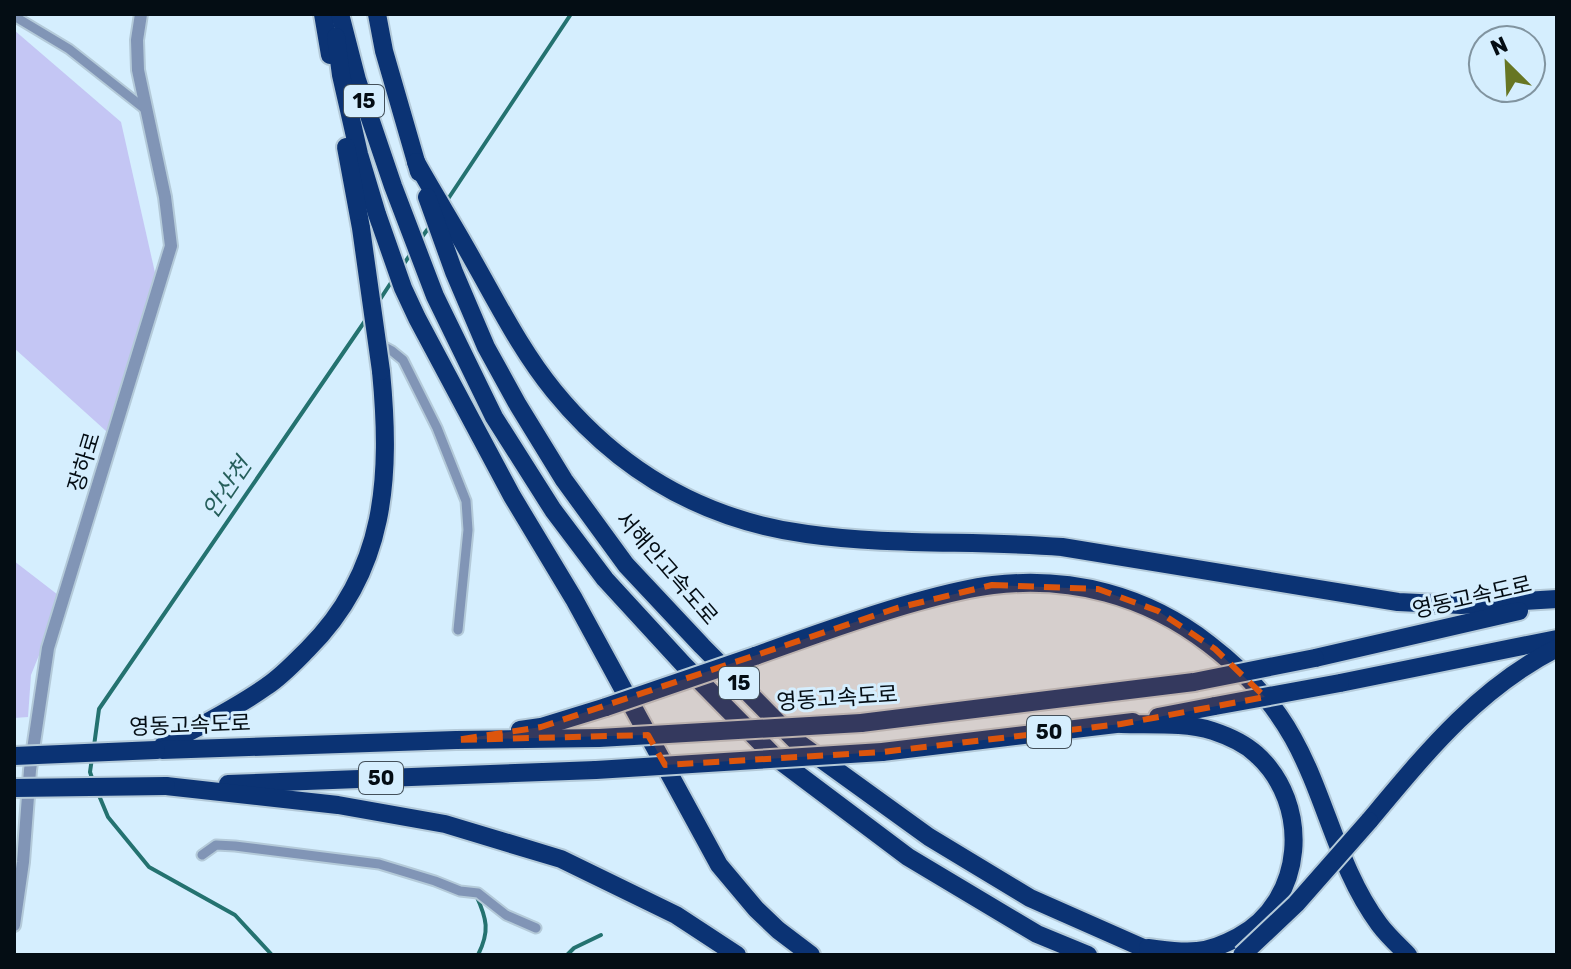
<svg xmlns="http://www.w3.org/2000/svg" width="1571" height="969" viewBox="0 0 1571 969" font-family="Rubik,'Noto Sans KR',sans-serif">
  <rect width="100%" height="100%" fill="#d5eefe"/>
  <g fill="#c4c6f4">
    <path d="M 14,30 L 121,122 L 158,286 L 116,440 L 14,348 Z"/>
    <path d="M 14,561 L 62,598 L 31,675 L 28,717 L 14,718 Z"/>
  </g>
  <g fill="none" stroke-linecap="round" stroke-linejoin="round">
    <g stroke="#247270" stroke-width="4">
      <path d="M 446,202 L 571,14"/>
      <path d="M 419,241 L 430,226"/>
      <path d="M 401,268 L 412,252"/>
      <path d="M 379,301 L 394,278"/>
      <path d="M 94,746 L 99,709 L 367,318"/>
      <path d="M 92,758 L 90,772 L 93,781"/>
      <path d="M 98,793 L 108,817 L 149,867 L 235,915 L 272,955"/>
      <path d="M 476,895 C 487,919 490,931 478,955"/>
      <path d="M 567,955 L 574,948 L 601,935"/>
    </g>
    <g stroke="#b4cad9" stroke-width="13">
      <g id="minor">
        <path d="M 14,16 L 69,49 L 145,109"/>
        <path d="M 377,343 L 392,351 L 403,360 L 437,428 L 466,501 L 468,530 L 458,630"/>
        <path d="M 202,855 L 216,845 L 235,846 L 379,864 L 435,881 L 460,891 L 478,893 L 506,915 L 536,928"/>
      </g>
    </g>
    <g stroke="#b4cad9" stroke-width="16">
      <path id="tertiary" d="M 14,925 L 23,862 L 30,770 L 48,648 L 171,246 L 165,197 L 138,70 L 137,40 L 141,14"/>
    </g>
    <g stroke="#b4cad9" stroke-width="22">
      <g id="motorway">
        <path d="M 323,14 L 330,55"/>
        <path d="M 340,14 L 357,80 L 393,186 L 435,296 L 494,417 L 553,510 L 605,579 L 684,665 L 775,757 L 908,857 L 1037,934 L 1088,955"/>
        <path d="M 377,14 L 384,51 L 419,172"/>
        <path d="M 336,37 L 341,75 L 359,154 L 377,214 L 403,288 L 417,318 L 512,496 L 574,599 L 719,865 L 756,909 L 778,930 L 811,955"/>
        <path d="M 346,147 L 361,228"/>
        <path d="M 416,162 C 435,196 456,229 474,262 C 499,306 522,352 554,391 C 620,472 704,520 807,534 C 891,546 977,540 1062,547 L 1398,602 L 1461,605 L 1557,599"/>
        <path d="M 427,197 L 454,272 L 486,347 L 518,405 L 564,480 L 626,565 L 702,646 L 796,741 L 929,837 L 1030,898 L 1159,955"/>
        <path d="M 755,656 C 808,637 862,617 916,602 C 941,595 967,588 993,585 C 1071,576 1146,595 1209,644 C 1243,670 1272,700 1293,738 C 1326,797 1338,869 1379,924 C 1387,935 1398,945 1408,955"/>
        <path d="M 1315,658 L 1519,611"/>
        <path d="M 1340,683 L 1557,639"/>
        <path d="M 1158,717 L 1215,706"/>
        <path d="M 861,723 L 1194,682"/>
        <path d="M 1121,724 C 1151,725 1184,722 1213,731 C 1228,736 1244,743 1256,754 C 1312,804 1305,901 1238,937 C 1225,944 1212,950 1197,951 C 1181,953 1165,950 1148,948"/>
        <path d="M 520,730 L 541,727 L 606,707"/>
        <path d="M 156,750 C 193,729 232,711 267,686 C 282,676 295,662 308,649 C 387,570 391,476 381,371"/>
        <path d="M 162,750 L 456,740 L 599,738"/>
        <path d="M 882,752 L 1133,722"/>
        <path d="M 228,784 L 596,770"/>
        <path d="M 166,786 L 338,805 L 445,824 L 561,859 L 676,915 L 737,955"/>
        <path d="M 1369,821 C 1425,754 1477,689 1557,648"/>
      </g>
    </g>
    <use href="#minor" stroke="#8195b6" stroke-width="9"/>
    <use href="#tertiary" stroke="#8195b6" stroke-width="12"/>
    <use href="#motorway" stroke="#0b3374" stroke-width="18"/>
    <g stroke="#b4cad9" stroke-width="22" stroke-linecap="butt">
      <g id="motorway-bridge">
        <path d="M 361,228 L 381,371"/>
        <path d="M 1194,682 L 1315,658"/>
        <path d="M 1215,706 L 1340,683"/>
        <path d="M 606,707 L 755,656"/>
        <path d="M 599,738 L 861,723"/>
        <path d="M 14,756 L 156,750"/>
        <path d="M 596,770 L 882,752"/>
        <path d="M 14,788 L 166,786"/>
        <path d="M 1242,955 L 1296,904 L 1369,821"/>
      </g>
    </g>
    <use href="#motorway-bridge" stroke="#0b3374" stroke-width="18"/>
  </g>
  <path fill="#dd550c" fill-opacity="0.2" stroke="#dd550c" stroke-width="6" stroke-dasharray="16 10" stroke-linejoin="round" d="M 992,585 L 1098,589 L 1158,611 L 1215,649 L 1265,697 L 1121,724 L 882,752 L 665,765 L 648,735 L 456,740 L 541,727 L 897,608 Z"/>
  <g text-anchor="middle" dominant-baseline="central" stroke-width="6" stroke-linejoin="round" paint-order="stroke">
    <g fill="#d5eefe" stroke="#43505a" stroke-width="2">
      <rect x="344" y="85" width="40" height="32" rx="6"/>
      <rect x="719" y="667" width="40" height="32" rx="6"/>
      <rect x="1027" y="716" width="44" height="32" rx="6"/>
      <rect x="359" y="762" width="44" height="32" rx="6"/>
    </g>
    <g font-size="20" font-weight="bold" fill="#040d14">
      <text x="364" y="101">15</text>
      <text x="739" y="683">15</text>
      <text x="1049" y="732">50</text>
      <text x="381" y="778">50</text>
    </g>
    <g font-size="22" fill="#040d14" stroke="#d5eefe">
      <text transform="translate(84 462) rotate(-73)">장하로</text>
      <text transform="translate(667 568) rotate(49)">서해안고속도로</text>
      <text transform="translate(1472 597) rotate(-13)">영동고속도로</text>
      <text transform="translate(837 698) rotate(-4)">영동고속도로</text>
      <text transform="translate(190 725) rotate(-2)">영동고속도로</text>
    </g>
    <g font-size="24" font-style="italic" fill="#265f5b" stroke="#d5eefe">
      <text transform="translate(227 488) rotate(-56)">안산천</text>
    </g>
  </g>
  <rect width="1571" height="969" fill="none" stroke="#040d14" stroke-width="32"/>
  <g transform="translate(1507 64) rotate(336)"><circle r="38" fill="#d5eefe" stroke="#8194a0" stroke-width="2"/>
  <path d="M0-6L14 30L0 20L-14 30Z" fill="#677623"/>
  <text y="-12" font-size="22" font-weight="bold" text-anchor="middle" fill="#040d14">N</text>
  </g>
</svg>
